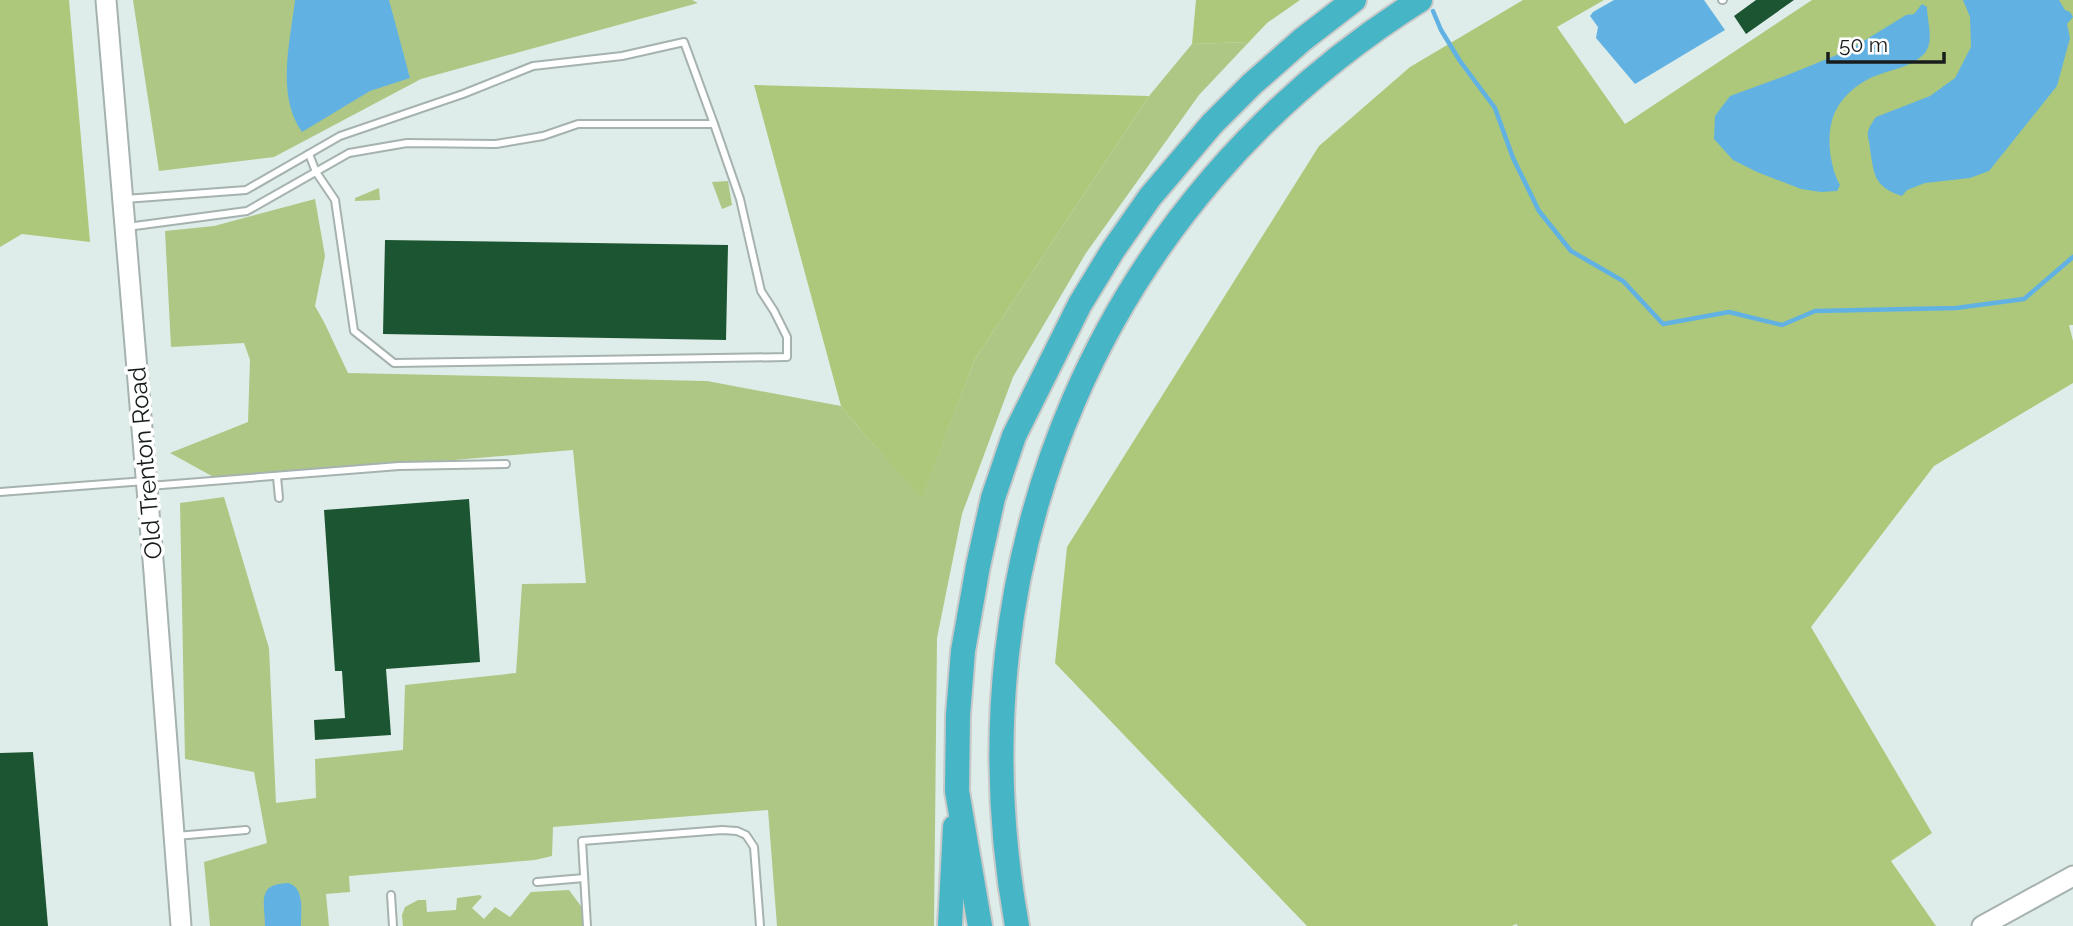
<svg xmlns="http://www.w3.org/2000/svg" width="2073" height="926" viewBox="0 0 2073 926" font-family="Raleway,sans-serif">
  <rect width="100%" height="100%" fill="#dfedea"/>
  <g fill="#afc784">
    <path d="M 133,0 L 692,0 L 698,3 L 421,79 L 274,157 L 159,171 Z"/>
    <path d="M 1249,42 L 1199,95 L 1086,253 L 1013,377 L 962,514 L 937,638 L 934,926 L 777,926 L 768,810 L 553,827 L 552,856 L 535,860 L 349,876 L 350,892 L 326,894 L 329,926 L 210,926 L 204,862 L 267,843 L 254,772 L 185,759 L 180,503 L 224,497 L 269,648 L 276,803 L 316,798 L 315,759 L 403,750 L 405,685 L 516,673 L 522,584 L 586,583 L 573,450 L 219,480 L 170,453 L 248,422 L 250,360 L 244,343 L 171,347 L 165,231 L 214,226 L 315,199 L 325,256 L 315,306 L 325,324 L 348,373 L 707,381 L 841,406 L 864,434 L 922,497 L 975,359 L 1149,96 L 1192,44 Z"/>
    <path d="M 728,181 L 732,205 L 722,209 L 712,182 Z"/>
    <path d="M 379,188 L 380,200 L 355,201 L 355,198 Z"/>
    <path d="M 569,890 L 583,909 L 588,926 L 403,926 L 402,915 L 405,907 L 418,900 L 426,900 L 427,912 L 456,910 L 457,898 L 480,895 L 482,897 L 472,908 L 484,919 L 495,907 L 510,917 L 531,892 Z"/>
  </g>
  <g fill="#adc87a">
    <path d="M 0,0 L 69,0 L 90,242 L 22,234 L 0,247 Z"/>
    <path d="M 1196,0 L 1300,0 L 1267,23 L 1249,42 L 1192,44 Z"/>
    <path d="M 1523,0 L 1604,0 L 1557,27 L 1625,124 L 1812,0 L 2073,0 L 2073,325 L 2069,325 L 2073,341 L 2073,383 L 1934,466 L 1811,627 L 1932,833 L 1891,861 L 1936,926 L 1518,926 L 1516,924 L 1512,926 L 1307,926 L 1055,663 L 1067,547 L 1319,146 L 1410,67 Z"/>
    <path d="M 754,85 L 1149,96 L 975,359 L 922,498 L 864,434 L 841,406 Z"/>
  </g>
  <g fill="#61b2e3">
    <path d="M 295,0 L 389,0 L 410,78 L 370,91 L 302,132 C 276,95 290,43 295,0 Z"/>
    <path d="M 1614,0 L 1704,0 L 1725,30 L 1635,84 L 1596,38 L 1598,27 L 1590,16 L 1593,12 Z"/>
    <path d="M 1963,0 L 2059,0 L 2065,10 L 2070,12 L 2073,17 L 2067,24 L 2070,38 L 2057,86 L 1989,171 L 1970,178 L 1925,183 L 1907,190 L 1902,196 C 1874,187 1874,175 1870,149 C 1870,144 1867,137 1868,132 C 1869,127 1873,121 1876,117 L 1930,96 L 1955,78 L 1971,47 L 1970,17 Z"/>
    <path d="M 1922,4 L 1927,7 C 1927,22 1935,42 1924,54 C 1908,70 1883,70 1865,81 C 1852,88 1838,102 1833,117 C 1826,137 1830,167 1840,185 L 1837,191 L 1821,192 L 1801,189 L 1757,172 L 1733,160 L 1714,139 L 1715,116 L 1730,96 L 1785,76 L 1849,50 L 1906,15 L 1914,14 Z"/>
    <path d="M 288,883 C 305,887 301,912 301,926 L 265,926 C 265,902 256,884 288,883 Z"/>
  </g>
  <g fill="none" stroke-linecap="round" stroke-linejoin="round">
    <path stroke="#61b2e3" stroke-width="4.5" d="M 1433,11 L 1441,30 L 1460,61 L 1495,108 L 1513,158 L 1539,211 L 1571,251 L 1623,281 L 1663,324 L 1729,312 L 1782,325 L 1815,311 L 1956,308 L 2024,299 L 2073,257"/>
  </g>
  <g fill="#1c5531">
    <path d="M 1756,0 L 1794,0 L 1746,34 L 1734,16 Z"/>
    <path d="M 385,240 L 728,245 L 726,340 L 383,334 Z"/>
    <path d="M 469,499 L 480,662 L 386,669 L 391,735 L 315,740 L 314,720 L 345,718 L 342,671 L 335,671 L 324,510 Z"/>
    <path d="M 33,752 L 48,926 L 0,926 L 0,753 Z"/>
  </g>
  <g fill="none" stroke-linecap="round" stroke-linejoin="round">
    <g stroke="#a5b2af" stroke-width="10">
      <g id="service">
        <path d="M 1722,0 L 1723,0"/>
        <path d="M 309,154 L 316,172 L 335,200 L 354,331 L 394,363 L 787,357 L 787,337 L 774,311 L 761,291 L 740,199 L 714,124"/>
        <path d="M 125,199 L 246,190 L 340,136 L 463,94 L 533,66 L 622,56 L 684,42 L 714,124 L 578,124 L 543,136 L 496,144 L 407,143 L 349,153 L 247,211 L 127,227"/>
        <path d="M 277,477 L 279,498"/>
        <path d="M 149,486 L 399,466 L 506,464"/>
        <path d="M 0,492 L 145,481"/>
        <path d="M 176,836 L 246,830"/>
        <path d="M 537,882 L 584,878"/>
        <path d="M 391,895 L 393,926"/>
        <path d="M 587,926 L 582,841 L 722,830 L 737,831 L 746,835 L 754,847 L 760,926"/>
      </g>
    </g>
    <g stroke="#a5b2af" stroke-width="23">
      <g id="secondary">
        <path d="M 106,0 L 154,572 L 181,926"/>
        <path d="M 1982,926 L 2073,876"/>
      </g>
    </g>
    <g stroke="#c8c9c9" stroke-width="28">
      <g id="motorway">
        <path d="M 950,926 L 955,827"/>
        <path d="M 980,926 L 957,791 L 958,715 L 963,651 L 978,566 L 993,498 L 1014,436 L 1080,304 L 1113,250 L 1150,197 L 1212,124 L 1252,84 L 1302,40 L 1354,0"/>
        <path d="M 1017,926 C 950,557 1102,200 1420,0"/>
      </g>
    </g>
    <use href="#service" stroke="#fff" stroke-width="6"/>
    <use href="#secondary" stroke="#fff" stroke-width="19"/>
    <use href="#motorway" stroke="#46b5c5" stroke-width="24"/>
  </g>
  <g text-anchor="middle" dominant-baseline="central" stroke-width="7" stroke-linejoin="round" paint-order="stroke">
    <g font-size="24" fill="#181d1c" stroke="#fff">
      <text transform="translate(145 463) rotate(-95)">Old Trenton Road</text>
    </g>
  </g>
  <path d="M1828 52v10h116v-10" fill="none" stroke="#181d1c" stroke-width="3.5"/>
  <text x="1839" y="52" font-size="21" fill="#181d1c" stroke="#ffffff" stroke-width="5" paint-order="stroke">50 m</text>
</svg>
